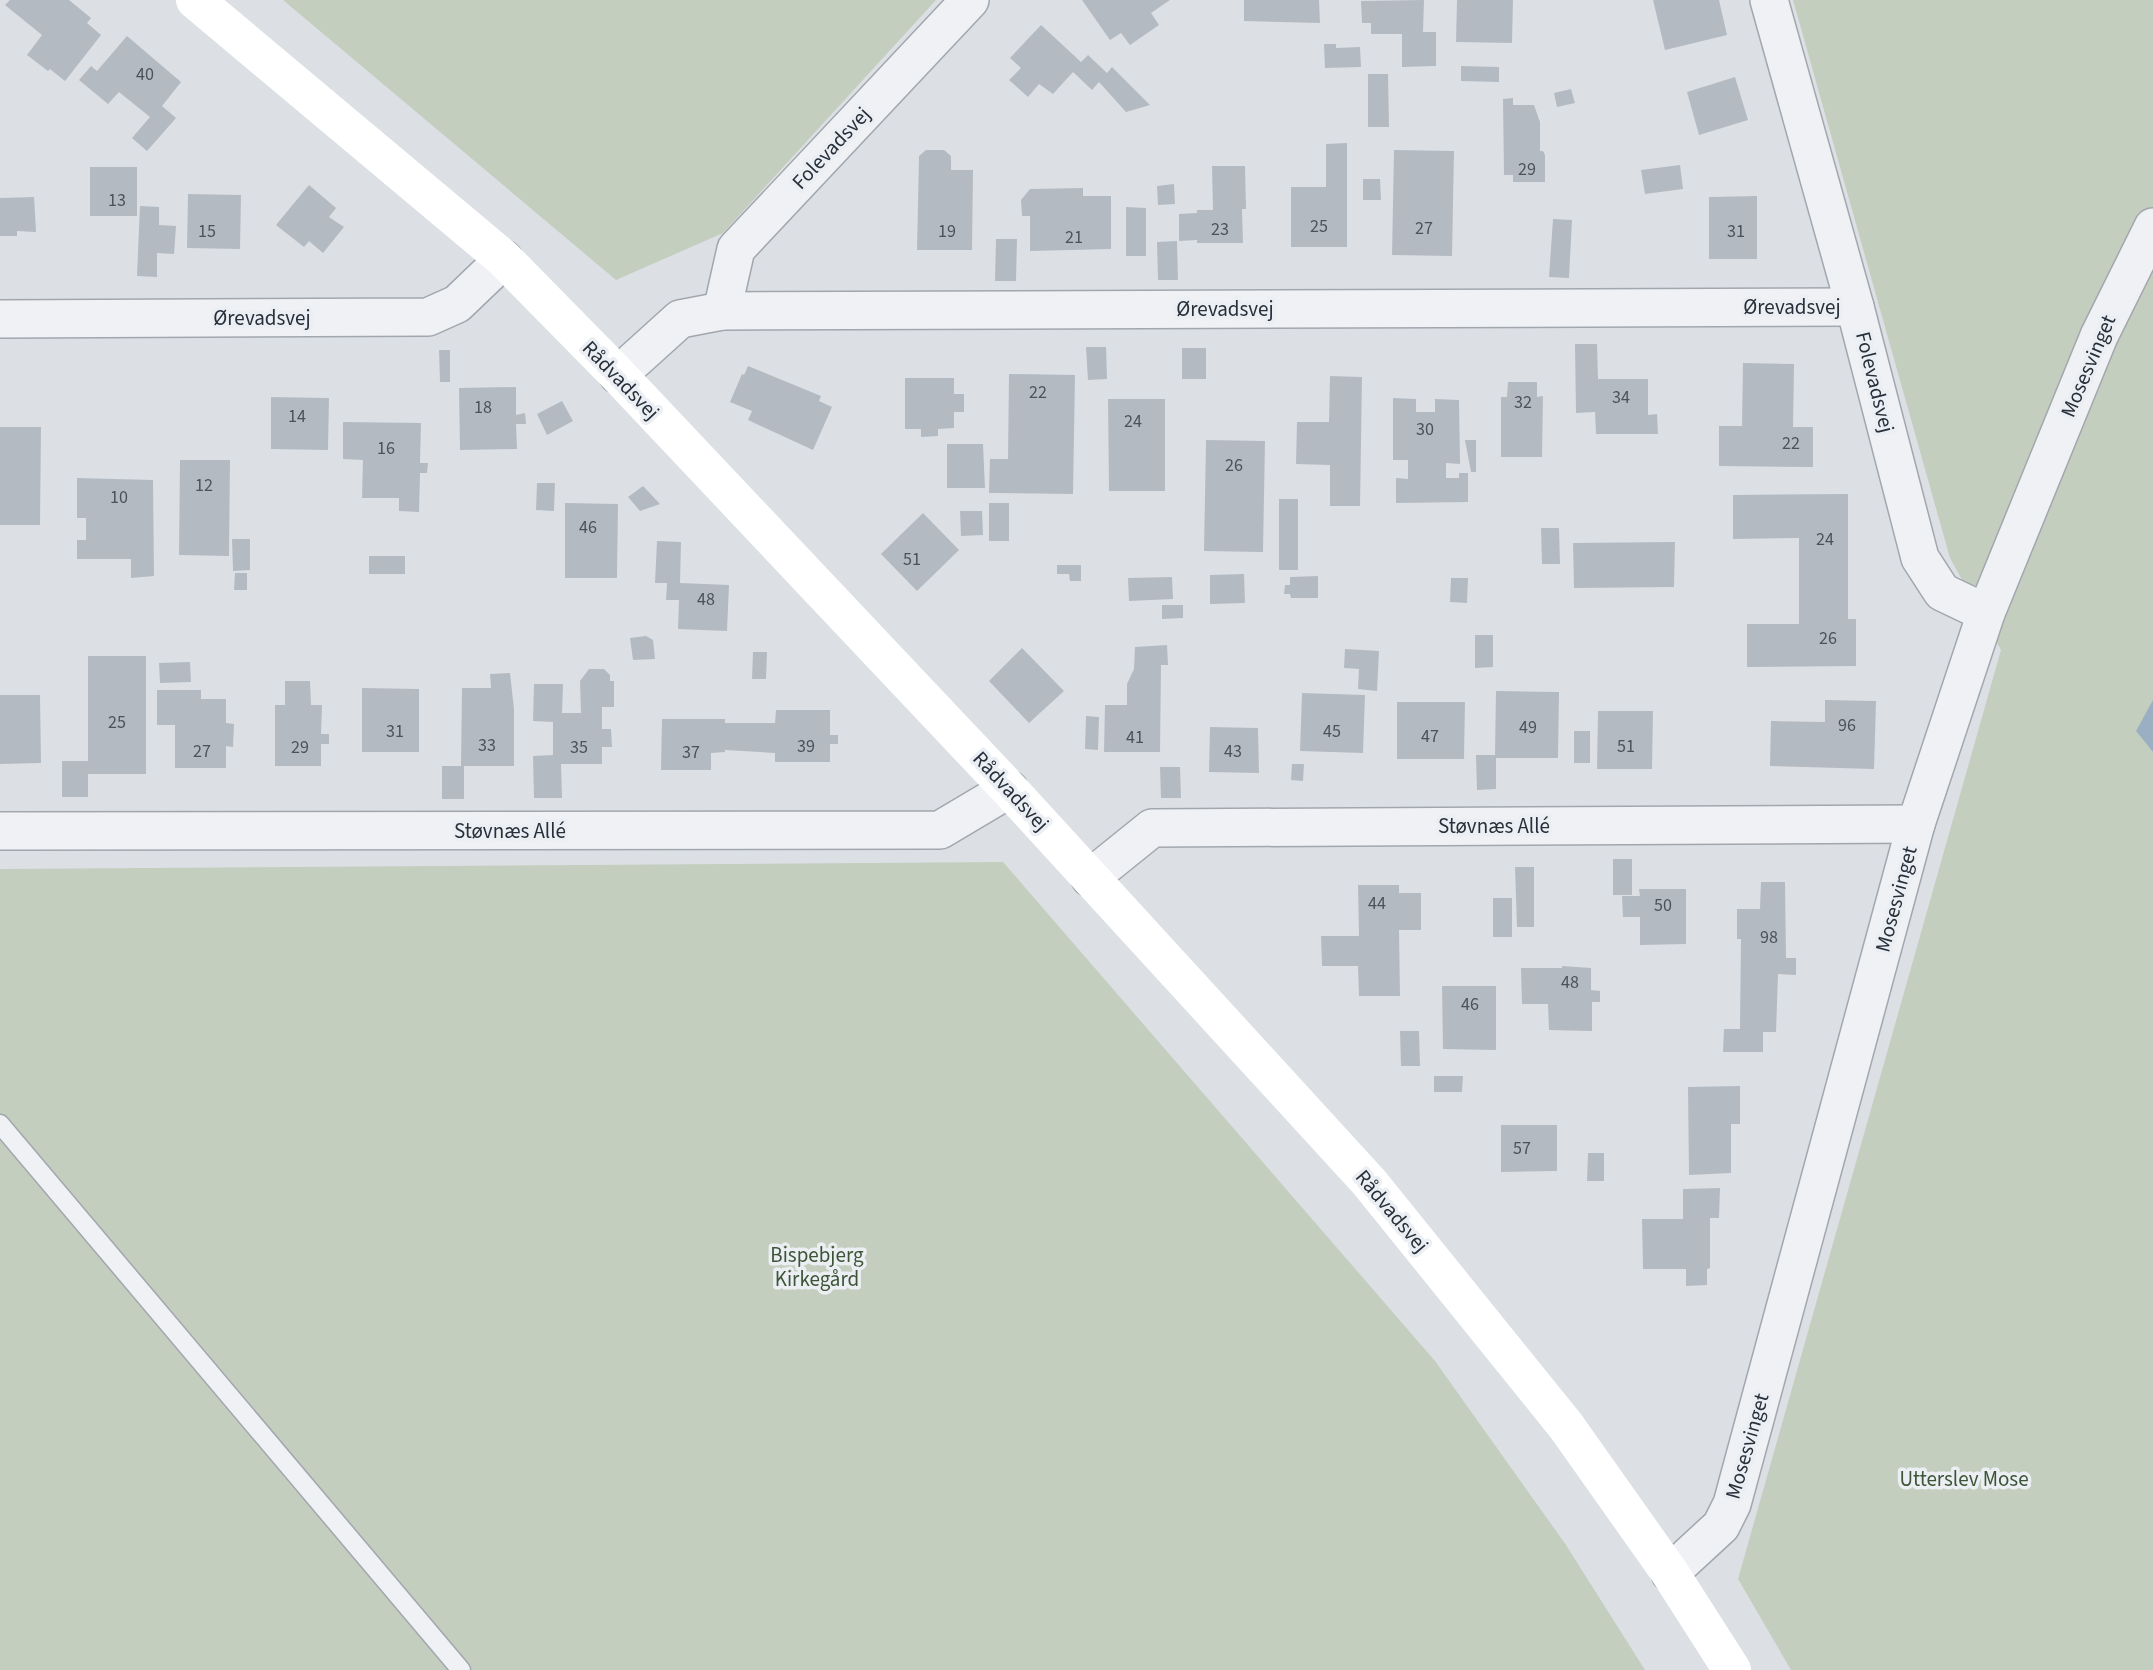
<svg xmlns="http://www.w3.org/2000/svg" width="2153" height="1670" viewBox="0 0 2153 1670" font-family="'Source Sans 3',sans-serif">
  <rect width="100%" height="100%" fill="#dce0e5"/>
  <g fill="#c3cebe">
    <path d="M 283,0 L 936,0 L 723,233 L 616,280 Z"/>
    <path d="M 1793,0 L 2153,0 L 2153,1670 L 1791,1670 L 1738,1579 L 2001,650 L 1950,558 Z"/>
    <path d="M 1003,862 L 1435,1361 L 1566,1545 L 1645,1670 L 0,1670 L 0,869 Z"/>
  </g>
  <path fill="#9ab0c2" d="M 2153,700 L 2153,752 L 2136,731 Z"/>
  <g fill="#b4bac1">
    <path d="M 10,0 L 69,0 L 91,18 L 87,23 L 101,35 L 65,81 L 50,69 L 48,71 L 27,55 L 42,35 L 5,5 Z"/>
    <path d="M 1082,0 L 1170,0 L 1151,13 L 1159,25 L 1130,45 L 1121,33 L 1110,40 Z"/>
    <path d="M 1244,0 L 1319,0 L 1320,23 L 1244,21 Z"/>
    <path d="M 1424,0 L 1423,32 L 1436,32 L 1436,66 L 1402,67 L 1402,34 L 1371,34 L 1371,23 L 1362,23 L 1361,1 Z"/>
    <path d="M 1457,0 L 1513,0 L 1512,43 L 1456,42 Z"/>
    <path d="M 1653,0 L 1719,0 L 1727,35 L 1665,50 Z"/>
    <path d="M 1041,25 L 1081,62 L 1088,55 L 1107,73 L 1112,67 L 1150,105 L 1126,112 L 1099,82 L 1092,90 L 1073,72 L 1053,94 L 1039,84 L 1028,97 L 1009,80 L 1021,68 L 1010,58 Z"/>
    <path d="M 127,36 L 181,82 L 162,106 L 176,118 L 147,151 L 132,138 L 150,117 L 119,92 L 108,104 L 79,80 L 91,66 L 97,71 Z"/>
    <path d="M 1324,44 L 1336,44 L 1336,48 L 1360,47 L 1361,67 L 1325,68 Z"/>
    <path d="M 1461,66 L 1499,67 L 1499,82 L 1461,81 Z"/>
    <path d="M 1368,74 L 1388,74 L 1389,127 L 1368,127 Z"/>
    <path d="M 1735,77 L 1748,120 L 1699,135 L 1687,92 Z"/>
    <path d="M 1571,89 L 1575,103 L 1557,107 L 1554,93 Z"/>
    <path d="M 1513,98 L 1513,105 L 1534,105 L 1540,122 L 1540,151 L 1543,151 L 1545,155 L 1545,182 L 1513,182 L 1513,175 L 1504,175 L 1503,99 Z"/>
    <path d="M 1347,143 L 1347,247 L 1291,247 L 1291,187 L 1326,187 L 1326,144 Z"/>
    <path d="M 926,150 L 944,150 L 951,156 L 951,170 L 973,170 L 972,250 L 917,250 L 919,156 Z"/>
    <path d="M 1394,150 L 1454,151 L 1452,256 L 1392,255 Z"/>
    <path d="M 1680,165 L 1683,189 L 1645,194 L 1641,170 Z"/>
    <path d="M 1212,166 L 1245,166 L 1246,209 L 1242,209 L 1243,243 L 1197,243 L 1197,240 L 1179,241 L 1179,214 L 1197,213 L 1197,210 L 1213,210 Z"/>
    <rect x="90" y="167" width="47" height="49"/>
    <path d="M 1363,179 L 1380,179 L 1381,200 L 1363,200 Z"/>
    <path d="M 1174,184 L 1175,204 L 1158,205 L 1157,186 Z"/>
    <path d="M 309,185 L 336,208 L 329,217 L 344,227 L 323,253 L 309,241 L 304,247 L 276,225 Z"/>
    <path d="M 1083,188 L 1083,196 L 1111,196 L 1111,249 L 1030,251 L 1030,216 L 1022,216 L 1021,200 L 1030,189 Z"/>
    <path d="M 188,194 L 241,195 L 240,249 L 187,248 Z"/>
    <path d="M 1757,196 L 1757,259 L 1709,259 L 1709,197 Z"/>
    <path d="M 34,197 L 36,232 L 17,231 L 17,236 L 0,236 L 0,198 Z"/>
    <path d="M 140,206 L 159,207 L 159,225 L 176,226 L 174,254 L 157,253 L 157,277 L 137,276 Z"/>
    <path d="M 1126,207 L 1146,208 L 1146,256 L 1126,256 Z"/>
    <path d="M 1553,219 L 1572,220 L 1569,278 L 1549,277 Z"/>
    <path d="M 996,239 L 1017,239 L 1016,281 L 995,281 Z"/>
    <path d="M 1177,241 L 1178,280 L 1158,280 L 1157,242 Z"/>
    <path d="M 1575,344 L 1597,344 L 1598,379 L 1648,379 L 1648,415 L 1657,414 L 1658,434 L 1596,434 L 1595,412 L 1576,413 Z"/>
    <path d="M 1086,347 L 1106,347 L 1107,379 L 1088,380 Z"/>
    <rect x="1182" y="348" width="24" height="31"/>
    <path d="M 439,350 L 450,350 L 450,382 L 440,382 Z"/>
    <path d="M 1743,363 L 1794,364 L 1793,427 L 1813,427 L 1813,467 L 1719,466 L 1719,426 L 1742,426 Z"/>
    <path d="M 748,366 L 821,396 L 819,401 L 832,407 L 813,450 L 748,420 L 752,411 L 730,402 L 742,374 L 744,375 Z"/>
    <path d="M 1009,374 L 1075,375 L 1073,494 L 989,493 L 990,459 L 1008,459 Z"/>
    <path d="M 1330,376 L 1362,377 L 1360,506 L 1330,506 L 1330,465 L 1296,464 L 1297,422 L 1329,422 Z"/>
    <path d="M 905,378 L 954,378 L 954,394 L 964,394 L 964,412 L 954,412 L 954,428 L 938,429 L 938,436 L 921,437 L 921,429 L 905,429 Z"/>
    <path d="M 1508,382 L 1537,382 L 1537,397 L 1543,396 L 1542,457 L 1501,457 L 1501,397 L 1507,397 Z"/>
    <path d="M 516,387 L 516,415 L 525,413 L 526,424 L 516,424 L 517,449 L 460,450 L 459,388 Z"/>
    <path d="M 271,397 L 329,398 L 328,450 L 271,449 Z"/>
    <path d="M 1393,398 L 1416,399 L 1416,412 L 1435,412 L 1435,399 L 1459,400 L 1460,464 L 1446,463 L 1446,478 L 1459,478 L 1459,473 L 1468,473 L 1468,502 L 1396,503 L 1396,478 L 1408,479 L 1408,460 L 1393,460 Z"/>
    <path d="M 1108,399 L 1165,399 L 1165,491 L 1109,491 Z"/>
    <path d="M 562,401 L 573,421 L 547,435 L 537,414 Z"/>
    <path d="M 343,422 L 421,423 L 420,463 L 428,463 L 427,473 L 420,473 L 419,512 L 399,511 L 399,498 L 362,498 L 363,460 L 343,459 Z"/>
    <path d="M 0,427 L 41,427 L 40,525 L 0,525 Z"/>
    <path d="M 1206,440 L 1265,441 L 1263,552 L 1204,551 Z"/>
    <path d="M 1465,440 L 1476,440 L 1476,472 L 1471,472 Z"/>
    <path d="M 947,444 L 983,444 L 985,488 L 947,488 Z"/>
    <path d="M 180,460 L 230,460 L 229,556 L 179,555 Z"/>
    <path d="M 77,478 L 153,480 L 154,576 L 131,578 L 131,559 L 77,559 L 77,540 L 86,540 L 86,518 L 77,518 Z"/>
    <path d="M 537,483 L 555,483 L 554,511 L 536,510 Z"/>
    <path d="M 643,486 L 660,504 L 640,511 L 628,497 Z"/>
    <path d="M 1848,494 L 1848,619 L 1856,619 L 1856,666 L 1747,667 L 1747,624 L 1799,624 L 1799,538 L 1733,539 L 1733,495 Z"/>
    <rect x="1279" y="499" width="19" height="71"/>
    <path d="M 565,503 L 618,504 L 617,578 L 565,578 Z"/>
    <rect x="989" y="503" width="20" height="38"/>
    <path d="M 960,511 L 982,511 L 983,535 L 961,536 Z"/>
    <path d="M 923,513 L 959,550 L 917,591 L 881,554 Z"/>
    <path d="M 1541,528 L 1559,528 L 1560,564 L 1542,564 Z"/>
    <path d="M 232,539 L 250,539 L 250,570 L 233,571 Z"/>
    <path d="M 657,541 L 681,542 L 680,583 L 729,585 L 727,631 L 678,629 L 679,600 L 666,600 L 667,583 L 655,583 Z"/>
    <path d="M 1675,542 L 1674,587 L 1574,588 L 1573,543 Z"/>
    <rect x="369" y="556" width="36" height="18"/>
    <path d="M 1057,565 L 1081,565 L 1081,581 L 1070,581 L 1069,574 L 1057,574 Z"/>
    <path d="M 235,573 L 247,573 L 247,590 L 234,590 Z"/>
    <path d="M 1244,574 L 1245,603 L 1210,604 L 1210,575 Z"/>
    <path d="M 1318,576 L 1318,598 L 1291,598 L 1290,594 L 1284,594 L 1285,585 L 1290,585 L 1290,577 Z"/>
    <path d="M 1172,577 L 1173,599 L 1129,601 L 1128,578 Z"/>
    <path d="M 1451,578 L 1468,578 L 1467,603 L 1450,602 Z"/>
    <path d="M 1162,605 L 1183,605 L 1183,618 L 1162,619 Z"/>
    <path d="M 1475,635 L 1493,635 L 1493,667 L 1475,668 Z"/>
    <path d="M 646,636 L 653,640 L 655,659 L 633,660 L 630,638 Z"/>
    <path d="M 1167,645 L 1168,665 L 1161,665 L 1160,752 L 1104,752 L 1105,705 L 1127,705 L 1127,684 L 1134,669 L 1135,647 Z"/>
    <path d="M 1022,648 L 1064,691 L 1029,723 L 989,681 Z"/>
    <path d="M 1345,649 L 1379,651 L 1377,691 L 1358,689 L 1359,669 L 1344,668 Z"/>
    <path d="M 753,652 L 767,652 L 766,679 L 752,679 Z"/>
    <path d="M 88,656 L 146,656 L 146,774 L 88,774 L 88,797 L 62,797 L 62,761 L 88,761 Z"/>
    <path d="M 190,662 L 191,682 L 160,683 L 159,663 Z"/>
    <path d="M 589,669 L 604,669 L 610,675 L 610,681 L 614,681 L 614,707 L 602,707 L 602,729 L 611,729 L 612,747 L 602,747 L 602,764 L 561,764 L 562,798 L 534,798 L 533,756 L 553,755 L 553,722 L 533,721 L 534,684 L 563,684 L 562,713 L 581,713 L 580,681 Z"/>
    <path d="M 510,673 L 514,709 L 514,766 L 464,766 L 464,799 L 442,799 L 442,766 L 461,766 L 462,688 L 491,688 L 490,674 Z"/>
    <path d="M 285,681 L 310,681 L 311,705 L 322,705 L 321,734 L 329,734 L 329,744 L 321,744 L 321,766 L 275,766 L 275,705 L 285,705 Z"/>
    <path d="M 362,688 L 419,689 L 419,752 L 362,752 Z"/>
    <path d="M 157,690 L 201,690 L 201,699 L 226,699 L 226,723 L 234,724 L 233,747 L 226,746 L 226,768 L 175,768 L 175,725 L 157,725 Z"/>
    <path d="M 1496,691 L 1559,692 L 1558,758 L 1496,758 L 1496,789 L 1477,790 L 1476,755 L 1495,755 Z"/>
    <path d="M 1302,693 L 1365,695 L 1363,753 L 1300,751 Z"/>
    <path d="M 0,695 L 40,695 L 41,763 L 0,764 Z"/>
    <path d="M 1825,700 L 1876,701 L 1874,769 L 1770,766 L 1771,721 L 1825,722 Z"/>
    <path d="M 1397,702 L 1465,702 L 1464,759 L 1397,759 Z"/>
    <path d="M 776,710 L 830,710 L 830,735 L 838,735 L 838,744 L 830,744 L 830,762 L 775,762 L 775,753 L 725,750 L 725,752 L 711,753 L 711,770 L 661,770 L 662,719 L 725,719 L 725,723 L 775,723 Z"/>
    <path d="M 1598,711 L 1653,711 L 1652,769 L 1597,769 Z"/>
    <path d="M 1086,716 L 1099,717 L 1098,750 L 1085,749 Z"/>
    <path d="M 1210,727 L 1258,728 L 1259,773 L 1209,772 Z"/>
    <rect x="1574" y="731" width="16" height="32"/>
    <path d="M 1292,764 L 1304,764 L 1303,781 L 1291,780 Z"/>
    <path d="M 1160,767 L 1180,767 L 1181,798 L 1161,798 Z"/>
    <rect x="1613" y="859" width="19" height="36"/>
    <path d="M 1515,867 L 1534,867 L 1534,927 L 1517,927 Z"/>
    <path d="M 1761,882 L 1785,882 L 1786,958 L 1796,958 L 1796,975 L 1778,974 L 1776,1032 L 1763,1032 L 1763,1052 L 1723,1052 L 1724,1029 L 1740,1029 L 1741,939 L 1737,939 L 1737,909 L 1760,909 Z"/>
    <path d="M 1358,885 L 1399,885 L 1399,893 L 1421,893 L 1421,930 L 1399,930 L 1400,996 L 1359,996 L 1358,966 L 1322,966 L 1321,936 L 1359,936 Z"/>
    <path d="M 1639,889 L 1686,889 L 1686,944 L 1640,945 L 1640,917 L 1623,917 L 1622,896 L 1640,896 Z"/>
    <rect x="1493" y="898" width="19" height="39"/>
    <path d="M 1562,966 L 1591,968 L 1591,990 L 1600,991 L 1600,1002 L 1592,1002 L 1592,1031 L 1549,1030 L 1548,1004 L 1522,1004 L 1521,968 L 1562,968 Z"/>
    <path d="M 1442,986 L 1496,986 L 1496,1050 L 1443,1049 Z"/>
    <path d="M 1400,1031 L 1419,1031 L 1420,1066 L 1401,1066 Z"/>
    <path d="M 1434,1076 L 1463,1076 L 1462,1092 L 1434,1092 Z"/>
    <path d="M 1740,1086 L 1740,1124 L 1731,1124 L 1731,1173 L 1689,1175 L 1688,1087 Z"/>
    <path d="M 1501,1125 L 1557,1125 L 1557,1171 L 1501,1172 Z"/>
    <path d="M 1588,1153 L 1604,1153 L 1604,1181 L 1587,1181 Z"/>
    <path d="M 1720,1188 L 1719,1218 L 1710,1218 L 1710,1268 L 1707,1269 L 1707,1285 L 1686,1286 L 1686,1269 L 1643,1269 L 1642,1219 L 1683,1219 L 1683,1189 Z"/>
  </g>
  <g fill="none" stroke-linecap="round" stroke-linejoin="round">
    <g stroke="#a2a7ae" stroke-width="21">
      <path id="lane" d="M 0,1124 L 461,1670"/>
    </g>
    <g stroke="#a2a7ae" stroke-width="40">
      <g id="street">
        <path d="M 1769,0 L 1855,307 L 1920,558 L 1942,592 L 1986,613"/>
        <path d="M 722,311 L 736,249 L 970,0"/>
        <path d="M 0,319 L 428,317 L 457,304 L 504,259"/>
        <path d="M 618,375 L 680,319 L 722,311 L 1855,307"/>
        <path d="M 0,831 L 940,830 L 1009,789"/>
        <path d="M 1090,878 L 1152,828 L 1916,824"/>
        <path d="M 1670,1573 L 1721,1526 L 1732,1504 L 1916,824 L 1986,613 L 2099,336 L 2153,227"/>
      </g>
    </g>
    <use href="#lane" stroke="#eff1f4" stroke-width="18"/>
    <use href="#street" stroke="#eff1f4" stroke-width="37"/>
    <path stroke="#fff" stroke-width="38" d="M 195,0 L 504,259 L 618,375 L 1009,789 L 1369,1182 L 1566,1426 L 1670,1573 L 1732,1670"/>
  </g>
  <g text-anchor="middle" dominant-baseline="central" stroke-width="7" stroke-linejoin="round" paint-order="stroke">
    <g font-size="18" fill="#4a525c">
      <text x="145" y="74">40</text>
      <text x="1527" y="169">29</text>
      <text x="117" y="200">13</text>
      <text x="1319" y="226">25</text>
      <text x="1424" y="228">27</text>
      <text x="1220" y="229">23</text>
      <text x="207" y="231">15</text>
      <text x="947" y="231">19</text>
      <text x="1736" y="231">31</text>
      <text x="1074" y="237">21</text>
      <text x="1038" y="392">22</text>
      <text x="1621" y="397">34</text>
      <text x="1523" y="402">32</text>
      <text x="483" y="407">18</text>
      <text x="297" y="416">14</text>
      <text x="1133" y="421">24</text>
      <text x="1425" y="429">30</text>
      <text x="1791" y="443">22</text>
      <text x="386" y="448">16</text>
      <text x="1234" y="465">26</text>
      <text x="204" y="485">12</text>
      <text x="119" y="497">10</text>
      <text x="588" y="527">46</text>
      <text x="1825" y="539">24</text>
      <text x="912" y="559">51</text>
      <text x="706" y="599">48</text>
      <text x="1828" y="638">26</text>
      <text x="117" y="722">25</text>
      <text x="1847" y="725">96</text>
      <text x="1528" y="727">49</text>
      <text x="395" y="731">31</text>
      <text x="1332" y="731">45</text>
      <text x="1430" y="736">47</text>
      <text x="1135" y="737">41</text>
      <text x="487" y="745">33</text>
      <text x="806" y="746">39</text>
      <text x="1626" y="746">51</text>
      <text x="300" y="747">29</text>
      <text x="579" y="747">35</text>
      <text x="202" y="751">27</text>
      <text x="1233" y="751">43</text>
      <text x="691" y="752">37</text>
      <text x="1377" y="903">44</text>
      <text x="1663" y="905">50</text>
      <text x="1769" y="937">98</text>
      <text x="1570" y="982">48</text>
      <text x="1470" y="1004">46</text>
      <text x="1522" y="1148">57</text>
    </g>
    <g font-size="21" fill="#272f3a" stroke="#ebeff3">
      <text transform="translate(831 148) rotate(-47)">Folevadsvej</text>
      <text x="1792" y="307">Ørevadsvej</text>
      <text x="1225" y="309">Ørevadsvej</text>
      <text x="262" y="318">Ørevadsvej</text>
      <text transform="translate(2088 366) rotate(-67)">Mosesvinget</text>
      <text transform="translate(621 380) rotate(46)">Rådvadsvej</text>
      <text transform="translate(1875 382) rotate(76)">Folevadsvej</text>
      <text transform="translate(1011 791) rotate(47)">Rådvadsvej</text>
      <text x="1494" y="826">Støvnæs Allé</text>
      <text x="510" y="831">Støvnæs Allé</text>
      <text transform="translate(1896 899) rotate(-75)">Mosesvinget</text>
      <text transform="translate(1392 1211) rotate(50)">Rådvadsvej</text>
      <text transform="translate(1747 1446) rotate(-74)">Mosesvinget</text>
    </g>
    <g font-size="21" fill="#3d5436" stroke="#ebeff3">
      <text x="817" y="1255">Bispebjerg<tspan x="817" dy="24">Kirkegård</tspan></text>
      <text x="1964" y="1479">Utterslev Mose</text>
    </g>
  </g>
</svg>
